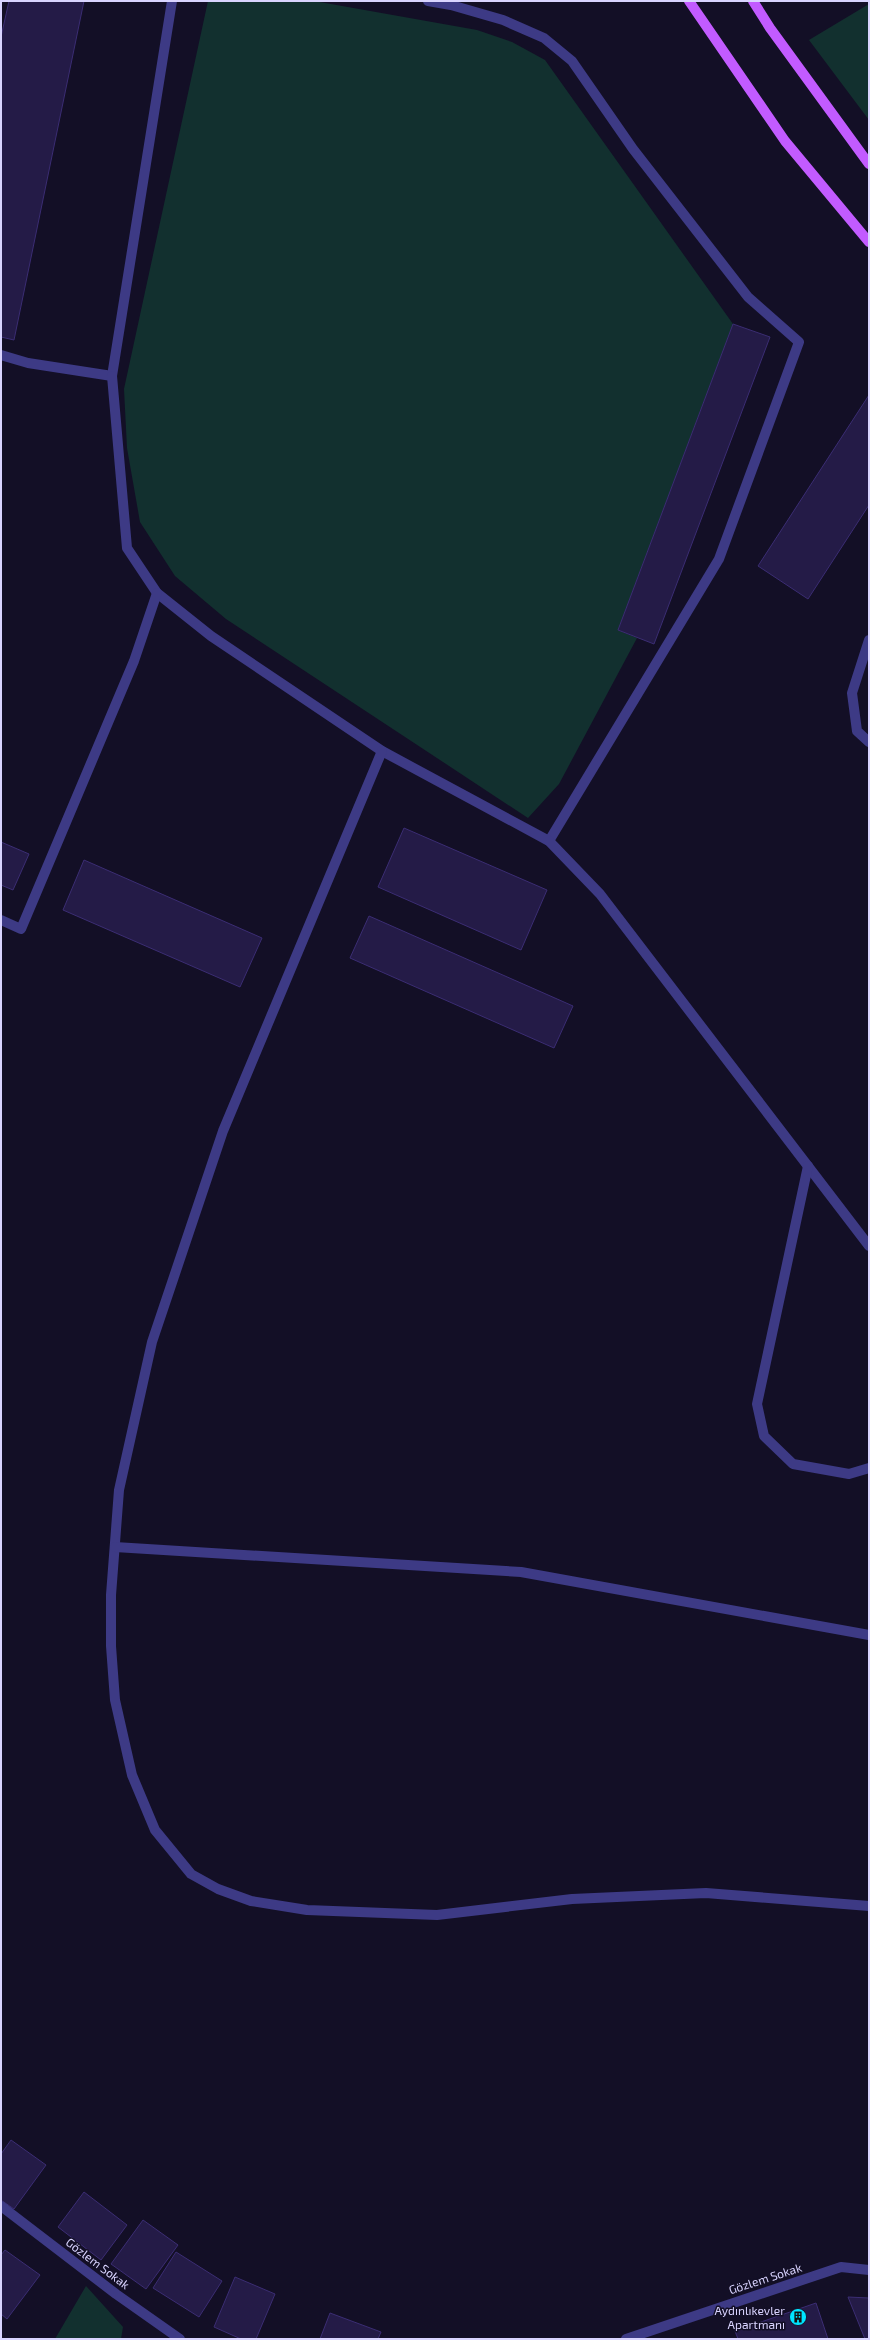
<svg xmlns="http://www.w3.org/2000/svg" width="870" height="2340" viewBox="0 0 870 2340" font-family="'Exo 2',sans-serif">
  <rect width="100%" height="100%" fill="#130f26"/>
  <g fill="#12302f">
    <path d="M 208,1 L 314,1 L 477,30 L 512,42 L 545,60 L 733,324 L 618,630 L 637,638 L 559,784 L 528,818 L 226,619 L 175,576 L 140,522 L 127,448 L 124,389 Z"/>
    <path d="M 869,4 L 869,120 L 809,40 Z"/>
    <path d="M 86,2286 L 123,2327 L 121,2339 L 55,2339 Z"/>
  </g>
  <g fill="#241b47" stroke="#3b2d73">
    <path d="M 9,1 L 84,1 L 14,340 L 1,337 L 1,37 Z"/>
    <path d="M 733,324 L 770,337 L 654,644 L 618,630 Z"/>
    <path d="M 869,395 L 869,505 L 808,599 L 758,566 Z"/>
    <path d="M 404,828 L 547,890 L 521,950 L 378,887 Z"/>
    <path d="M 1,842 L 29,854 L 13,890 L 1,885 Z"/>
    <path d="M 84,860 L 262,938 L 240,987 L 63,910 Z"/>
    <path d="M 369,916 L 573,1006 L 554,1048 L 350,958 Z"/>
    <path d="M 11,2140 L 46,2165 L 14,2209 L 1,2200 L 1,2154 Z"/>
    <path d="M 84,2192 L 127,2225 L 101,2260 L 58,2227 Z"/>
    <path d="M 143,2220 L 178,2245 L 146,2289 L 111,2264 Z"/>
    <path d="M 5,2250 L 40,2275 L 7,2319 L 1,2314 L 1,2255 Z"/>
    <path d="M 176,2252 L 222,2281 L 199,2317 L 153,2288 Z"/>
    <path d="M 235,2277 L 275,2294 L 256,2339 L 241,2339 L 214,2327 Z"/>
    <path d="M 848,2297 L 869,2298 L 869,2339 L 865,2339 Z"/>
    <path d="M 816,2303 L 828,2339 L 738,2339 L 735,2331 Z"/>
    <path d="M 330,2313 L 381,2332 L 378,2339 L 320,2339 Z"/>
  </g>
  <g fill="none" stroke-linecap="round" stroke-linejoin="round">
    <g stroke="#3d3a85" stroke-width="10">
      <path d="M 428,1 L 451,5 L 503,20 L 544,38 L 572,61 L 633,149 L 748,297 L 799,342 L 719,559 L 549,841"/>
      <path d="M 1,355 L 28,363 L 112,376 L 172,1"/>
      <path d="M 112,376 L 127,548 L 157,593 L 211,636 L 382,751 L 549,841 L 600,894 L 869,1246"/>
      <path d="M 869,640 L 852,693 L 857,731 L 869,742"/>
      <path d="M 382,751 L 223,1131 L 152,1342 L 119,1490 L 111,1595 L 111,1646 L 115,1700 L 132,1775 L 155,1830 L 191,1874 L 218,1889 L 251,1901 L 307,1910 L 437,1915 L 572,1899 L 706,1893 L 869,1906"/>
      <path d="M 1,920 L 21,929 L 134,661 L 157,593"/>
      <path d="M 808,1166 L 757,1404 L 764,1436 L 793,1464 L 849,1474 L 869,1468"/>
      <path d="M 115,1547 L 521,1572 L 869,1635"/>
      <path d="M 1,2206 L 116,2294 L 180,2339"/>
      <path d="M 626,2339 L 841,2267 L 869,2270"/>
    </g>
    <g stroke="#c25bff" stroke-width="10">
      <path d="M 689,1 L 785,141 L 869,242"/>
      <path d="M 753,1 L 770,28 L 869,164"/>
    </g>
  </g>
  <defs>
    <g id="building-disc" transform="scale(0.9)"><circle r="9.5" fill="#00e5ff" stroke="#130f26"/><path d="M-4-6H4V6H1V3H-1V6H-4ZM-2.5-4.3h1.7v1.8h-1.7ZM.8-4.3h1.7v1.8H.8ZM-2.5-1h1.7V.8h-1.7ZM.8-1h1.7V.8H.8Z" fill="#111"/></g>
  </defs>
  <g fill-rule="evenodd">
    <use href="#building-disc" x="798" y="2317"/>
  </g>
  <g text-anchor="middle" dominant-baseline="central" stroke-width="3" stroke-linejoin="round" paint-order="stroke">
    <g font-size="12" fill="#d9d4ff" stroke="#130f26">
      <text transform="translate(98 2263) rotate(37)">Gözlem Sokak</text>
      <text transform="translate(765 2278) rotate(-18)">Gözlem Sokak</text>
    </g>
    <g font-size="12" fill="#d9d4ff" stroke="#130f26" text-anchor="end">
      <text x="785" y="2310">Aydınlıkevler<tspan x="785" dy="14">Apartmanı</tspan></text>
    </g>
  </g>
  <rect width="870" height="2340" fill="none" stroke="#d9d4ff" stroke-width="4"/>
</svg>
